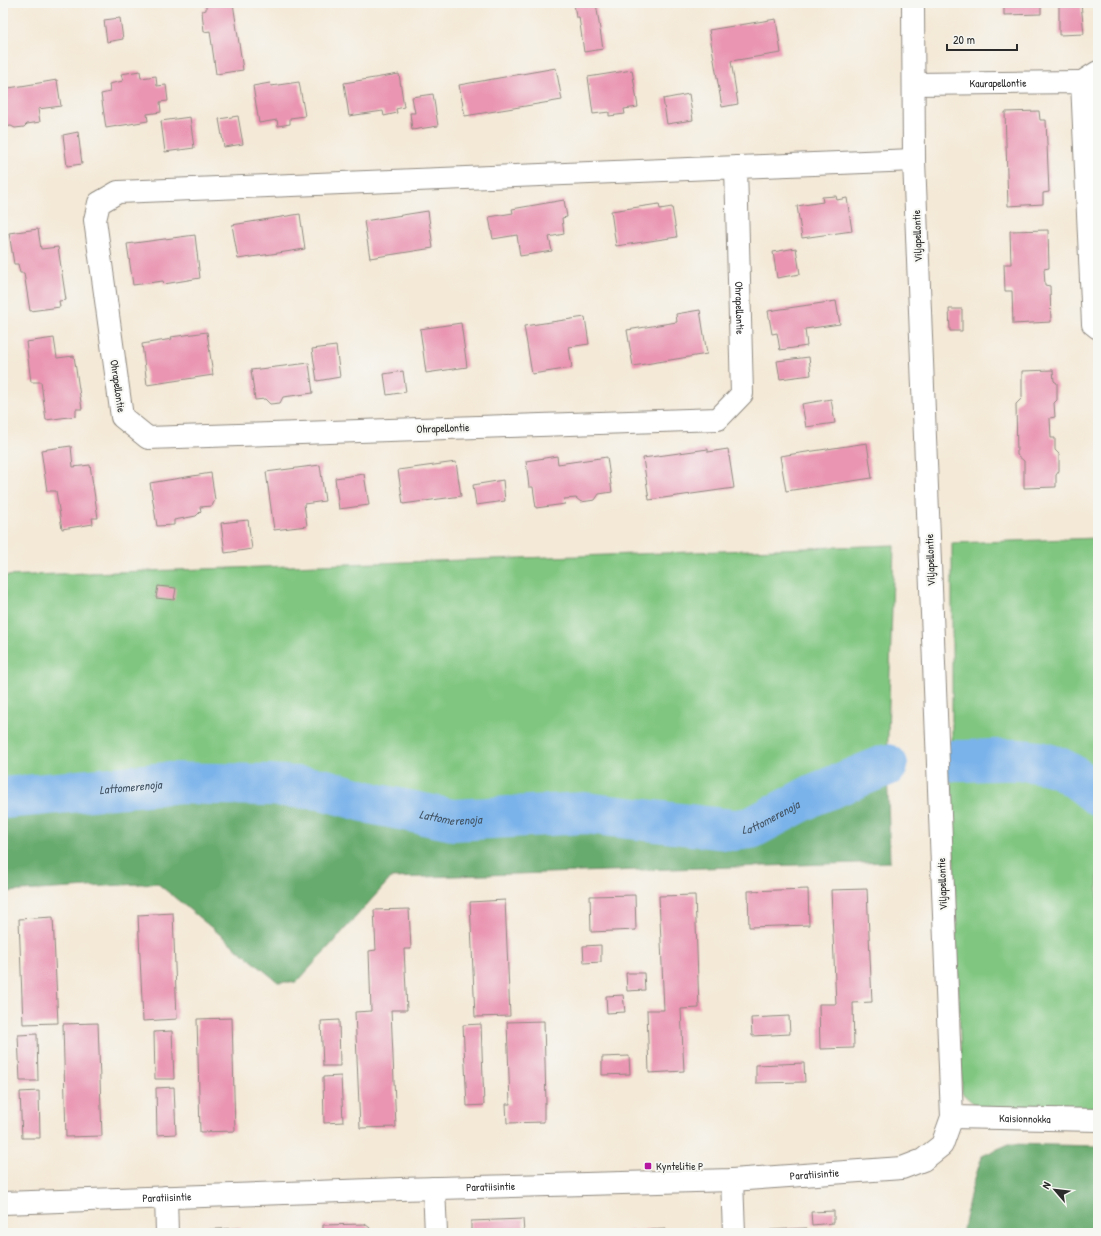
<svg xmlns="http://www.w3.org/2000/svg" width="1101" height="1236" viewBox="0 0 1101 1236" font-family="'Patrick Hand',sans-serif">
  <rect width="100%" height="100%" fill="#f6f6f2"/>
  <filter id="ink" filterUnits="userSpaceOnUse"><feTurbulence type="fractalNoise" baseFrequency=".025" numOctaves="2"/><feDisplacementMap in="SourceGraphic" scale="8" xChannelSelector="R" yChannelSelector="G"/><feConvolveMatrix kernelMatrix="1 2 1 2 8 2 1 2 1" color-interpolation-filters="sRGB"/></filter>
  <filter id="wash" filterUnits="userSpaceOnUse"><feTurbulence type="fractalNoise" baseFrequency=".012" numOctaves="4" result="noise"/><feDisplacementMap in="SourceGraphic" scale="16" xChannelSelector="R" yChannelSelector="G"/><feGaussianBlur stdDeviation="0.9" result="paint"/><feColorMatrix in="noise" values="0 0 0 0 0 0 0 0 0 0 0 0 0 0 0 0 0 1.4 0 .05"/><feComposite in="paint" operator="in"/></filter>
  <g filter="url(#wash)">
    <rect width="100%" height="100%" fill="#f4e9d7"/>
    <g fill="#80c680" stroke="#567856">
      <path d="M 1098,538 L 1098,782 C 1084,773 1070,762 1054,758 C 1021,749 987,750 952,750 L 952,543 Z"/>
      <path d="M 894,545 L 887,765 L 813,795 L 751,828 L 734,830 L 585,813 L 453,820 L 375,804 L 322,789 L 270,785 L 167,783 L 3,798 L 3,576 Z"/>
      <path d="M 1021,774 L 1051,779 L 1098,813 L 1098,1109 L 981,1110 L 962,1093 L 951,777 Z"/>
    </g>
    <g fill="#68ab6e" stroke="#4a6b4c">
      <path d="M 887,765 L 890,862 L 391,878 L 297,982 L 278,982 L 157,883 L 3,892 L 3,798 L 167,783 L 270,785 L 322,789 L 375,804 L 453,820 L 585,813 L 734,830 L 751,828 L 813,795 Z"/>
      <path d="M 1009,1144 L 1098,1146 L 1098,1233 L 962,1233 L 971,1191 L 982,1156 Z"/>
    </g>
    <g fill="none" stroke-linecap="round" stroke-linejoin="round">
      <g stroke="#7ab3ea" stroke-width="42">
        <path d="M 953,761 C 985,761 1025,756 1054,766 C 1071,772 1085,785 1098,795"/>
        <path id="s1" d="M 3,798 L 167,783 L 270,785 L 322,789 L 375,804 L 453,820 L 585,813 L 734,830 L 751,828 L 813,795 L 887,765"/>
      </g>
    </g>
    <g id="blocks">
      <g fill="#ea96b2">
        <path d="M 217,3 L 233,3 L 243,70 L 216,74 L 210,31 L 204,32 L 202,11 L 206,10 L 206,5 Z"/>
        <path d="M 574,3 L 596,3 L 603,49 L 584,52 L 579,17 L 576,17 Z"/>
        <path d="M 1004,3 L 1041,3 L 1041,14 L 1004,15 Z"/>
        <path d="M 1081,3 L 1084,34 L 1059,35 L 1059,4 Z"/>
        <path d="M 120,18 L 123,39 L 107,42 L 104,20 Z"/>
        <path d="M 776,19 L 781,53 L 731,61 L 738,104 L 722,107 L 709,30 Z"/>
        <path d="M 556,68 L 562,100 L 465,116 L 459,85 Z"/>
        <path d="M 632,70 L 638,107 L 624,109 L 625,114 L 609,116 L 609,112 L 593,114 L 588,77 Z"/>
        <path d="M 140,71 L 141,78 L 156,76 L 157,86 L 166,85 L 168,101 L 160,102 L 161,112 L 147,114 L 148,121 L 106,128 L 101,94 L 110,92 L 109,84 L 123,81 L 121,74 Z"/>
        <path d="M 399,74 L 404,107 L 396,109 L 397,113 L 384,116 L 383,111 L 349,116 L 344,83 Z"/>
        <path d="M 57,80 L 61,106 L 38,109 L 40,122 L 27,124 L 24,127 L 15,128 L 11,126 L 3,127 L 3,89 Z"/>
        <path d="M 299,82 L 305,116 L 290,118 L 290,124 L 278,126 L 277,120 L 259,123 L 253,86 L 270,83 L 271,86 Z"/>
        <path d="M 433,94 L 438,126 L 412,130 L 410,113 L 415,113 L 412,97 Z"/>
        <path d="M 689,94 L 693,120 L 667,124 L 663,99 Z"/>
        <path d="M 1039,111 L 1040,120 L 1046,120 L 1049,192 L 1043,193 L 1043,204 L 1008,206 L 1005,112 Z"/>
        <path d="M 238,116 L 243,144 L 224,147 L 219,119 Z"/>
        <path d="M 190,117 L 194,148 L 165,152 L 161,121 Z"/>
        <path d="M 78,132 L 82,164 L 67,166 L 63,135 Z"/>
        <path d="M 836,196 L 837,200 L 847,198 L 852,231 L 802,238 L 797,206 L 823,202 L 822,197 Z"/>
        <path d="M 564,200 L 567,217 L 562,218 L 564,234 L 549,237 L 552,251 L 520,256 L 517,235 L 493,239 L 489,217 L 513,213 L 512,209 Z"/>
        <path d="M 659,204 L 660,209 L 672,207 L 677,237 L 616,246 L 611,211 Z"/>
        <path d="M 428,211 L 433,248 L 370,258 L 364,221 Z"/>
        <path d="M 300,214 L 305,249 L 238,259 L 232,225 Z"/>
        <path d="M 38,229 L 41,249 L 58,247 L 66,300 L 59,301 L 60,307 L 30,311 L 24,273 L 20,273 L 18,264 L 14,264 L 9,233 Z"/>
        <path d="M 1048,230 L 1049,268 L 1044,269 L 1045,285 L 1050,286 L 1051,322 L 1013,324 L 1012,291 L 1005,291 L 1004,264 L 1011,264 L 1010,231 Z"/>
        <path d="M 195,235 L 200,278 L 164,284 L 163,281 L 133,285 L 127,244 Z"/>
        <path d="M 796,248 L 800,274 L 777,278 L 773,252 Z"/>
        <path d="M 836,301 L 840,324 L 805,329 L 807,346 L 780,350 L 777,333 L 772,334 L 768,311 Z"/>
        <path d="M 949,309 L 962,309 L 962,331 L 950,331 Z"/>
        <path d="M 700,310 L 707,354 L 633,366 L 627,330 L 677,322 L 676,314 Z"/>
        <path d="M 585,317 L 589,344 L 569,347 L 572,368 L 532,374 L 524,326 Z"/>
        <path d="M 461,323 L 467,367 L 426,373 L 420,329 Z"/>
        <path d="M 207,332 L 213,375 L 147,385 L 142,344 L 172,339 L 171,337 Z"/>
        <path d="M 54,338 L 57,358 L 74,356 L 82,409 L 76,409 L 76,416 L 46,420 L 41,382 L 31,382 L 26,342 Z"/>
        <path d="M 336,346 L 340,377 L 317,381 L 312,349 Z"/>
        <path d="M 809,357 L 811,375 L 780,379 L 777,361 Z"/>
        <path d="M 309,363 L 313,393 L 283,397 L 280,403 L 270,404 L 265,399 L 255,400 L 251,370 Z"/>
        <path d="M 1053,370 L 1054,381 L 1057,383 L 1057,400 L 1054,403 L 1055,417 L 1050,418 L 1051,438 L 1055,438 L 1055,450 L 1059,454 L 1059,471 L 1056,475 L 1056,487 L 1024,488 L 1024,461 L 1017,455 L 1016,404 L 1022,398 L 1022,371 Z"/>
        <path d="M 403,371 L 406,392 L 387,395 L 384,374 Z"/>
        <path d="M 831,399 L 835,423 L 806,427 L 802,404 Z"/>
        <path d="M 867,443 L 872,478 L 786,491 L 780,456 Z"/>
        <path d="M 71,446 L 73,467 L 90,465 L 98,518 L 92,518 L 93,524 L 62,529 L 56,491 L 47,491 L 41,450 Z"/>
        <path d="M 708,449 L 708,452 L 728,449 L 734,488 L 649,500 L 643,458 Z"/>
        <path d="M 557,456 L 558,464 L 607,457 L 612,492 L 599,494 L 595,500 L 581,502 L 576,498 L 564,499 L 565,504 L 536,508 L 533,487 L 529,487 L 526,461 Z"/>
        <path d="M 456,462 L 461,496 L 403,504 L 398,470 Z"/>
        <path d="M 320,465 L 325,501 L 304,504 L 307,526 L 274,530 L 266,472 Z"/>
        <path d="M 211,473 L 215,500 L 212,506 L 200,507 L 201,511 L 196,516 L 174,520 L 174,525 L 157,526 L 150,483 Z"/>
        <path d="M 364,474 L 369,505 L 339,509 L 335,478 Z"/>
        <path d="M 503,480 L 505,501 L 476,505 L 473,485 Z"/>
        <path d="M 248,520 L 252,549 L 225,553 L 221,523 Z"/>
        <path d="M 158,586 L 176,588 L 174,600 L 156,598 Z"/>
        <path d="M 808,889 L 809,925 L 749,927 L 748,891 Z"/>
        <path d="M 867,889 L 872,1002 L 853,1003 L 854,1048 L 820,1049 L 819,1004 L 836,1004 L 831,890 Z"/>
        <path d="M 635,895 L 636,930 L 591,932 L 590,896 Z"/>
        <path d="M 695,895 L 699,1008 L 681,1009 L 684,1071 L 649,1073 L 647,1010 L 664,1010 L 659,896 Z"/>
        <path d="M 505,900 L 510,1016 L 475,1017 L 470,902 Z"/>
        <path d="M 409,909 L 411,949 L 404,949 L 407,1010 L 391,1010 L 396,1127 L 360,1128 L 355,1012 L 371,1011 L 369,951 L 376,950 L 374,910 Z"/>
        <path d="M 173,913 L 177,1019 L 143,1021 L 138,915 Z"/>
        <path d="M 53,917 L 58,1023 L 23,1024 L 19,919 Z"/>
        <path d="M 601,945 L 601,962 L 584,963 L 583,946 Z"/>
        <path d="M 626,973 L 644,973 L 645,990 L 627,991 Z"/>
        <path d="M 623,995 L 625,1012 L 607,1013 L 606,996 Z"/>
        <path d="M 789,1016 L 790,1034 L 752,1036 L 751,1018 Z"/>
        <path d="M 232,1018 L 235,1131 L 200,1132 L 197,1019 Z"/>
        <path d="M 339,1020 L 340,1066 L 323,1066 L 321,1021 Z"/>
        <path d="M 544,1021 L 546,1103 L 544,1103 L 544,1122 L 507,1123 L 506,1104 L 510,1104 L 507,1022 Z"/>
        <path d="M 98,1023 L 102,1136 L 66,1137 L 63,1024 Z"/>
        <path d="M 481,1024 L 484,1105 L 467,1106 L 463,1025 Z"/>
        <path d="M 172,1031 L 174,1079 L 155,1079 L 154,1032 Z"/>
        <path d="M 37,1034 L 38,1081 L 20,1081 L 18,1035 Z"/>
        <path d="M 629,1056 L 630,1074 L 602,1075 L 602,1057 Z"/>
        <path d="M 804,1063 L 805,1082 L 756,1083 L 756,1065 Z"/>
        <path d="M 341,1076 L 343,1122 L 324,1123 L 323,1077 Z"/>
        <path d="M 174,1087 L 176,1134 L 157,1135 L 156,1088 Z"/>
        <path d="M 39,1091 L 40,1138 L 22,1138 L 20,1092 Z"/>
        <path d="M 834,1211 L 834,1223 L 812,1225 L 811,1212 Z"/>
        <path d="M 523,1219 L 524,1233 L 471,1233 L 471,1221 Z"/>
        <path d="M 365,1224 L 370,1228 L 370,1233 L 323,1233 L 323,1225 Z"/>
        <path d="M 240,1228 L 241,1233 L 196,1233 L 196,1230 Z"/>
        <path d="M 807,1228 L 807,1233 L 770,1233 L 770,1230 Z"/>
        <path d="M 666,1229 L 666,1233 L 627,1233 L 627,1231 Z"/>
      </g>
    </g>
  </g>
  <g filter="url(#ink)">
    <use href="#blocks" fill-opacity="0" stroke="#908a81" stroke-width="1"/>
    <g fill="none" stroke-linecap="round" stroke-linejoin="round">
      <g stroke="#908a81" stroke-width="24">
        <g id="minor">
          <path d="M 1082,82 L 1098,72"/>
          <path id="s2" d="M 914,84 L 1082,82 L 1093,324 L 1098,328"/>
          <path id="s3" d="M 736,167 L 742,394 L 718,419 L 148,438 L 122,417 L 95,220 L 99,203 L 118,192 L 914,160"/>
          <path id="s4" d="M 952,1117 L 1098,1120"/>
          <path d="M 732,1180 L 734,1233"/>
          <path d="M 434,1188 L 436,1233"/>
          <path d="M 166,1197 L 167,1233"/>
          <path id="s5" d="M 3,1203 L 400,1189 L 732,1180 L 902,1168 L 923,1160 L 942,1145 L 952,1117 L 914,160 L 913,3"/>
        </g>
      </g>
      <use href="#minor" stroke="#fff" stroke-width="22"/>
    </g>
  </g>
  <rect fill="#b5179e" stroke="#f6f6f2" stroke-width="1.5" x="644" y="1162" width="8" height="8" rx="2"/>
  <g text-anchor="middle" dominant-baseline="central" stroke-width="4" stroke-linejoin="round" paint-order="stroke">
    <g font-size="11" fill="#2b2b2b" stroke="#f6f6f2">
      <text stroke="none"><textPath href="#s2" startOffset="84">Kaurapellontie</textPath></text>
      <text transform="translate(917 236) rotate(-92)">Viljapellontie</text>
      <text stroke="none"><textPath href="#s3" startOffset="141">Ohrapellontie</textPath></text>
      <text transform="translate(118 386) rotate(82)">Ohrapellontie</text>
      <text transform="translate(443 428) rotate(-2)">Ohrapellontie</text>
      <text transform="translate(930 560) rotate(-92)">Viljapellontie</text>
      <text transform="translate(942 884) rotate(-92)">Viljapellontie</text>
      <text stroke="none"><textPath href="#s4" startOffset="73">Kaisionnokka</textPath></text>
      <text stroke="none"><textPath href="#s5" startOffset="812">Paratiisintie</textPath></text>
      <text stroke="none"><textPath href="#s5" startOffset="488">Paratiisintie</textPath></text>
      <text stroke="none"><textPath href="#s5" startOffset="164">Paratiisintie</textPath></text>
    </g>
    <g font-size="11" fill="#2b2b2b" stroke="#f6f6f2" text-anchor="start">
      <text x="656" y="1166">Kyntelitie P</text>
    </g>
    <g font-size="12" font-style="italic" fill="#435464" stroke="#f6f6f2">
      <text stroke="none"><textPath href="#s1" startOffset="128">Lattomerenoja</textPath></text>
      <text stroke="none"><textPath href="#s1" startOffset="452">Lattomerenoja</textPath></text>
      <text stroke="none"><textPath href="#s1" startOffset="776">Lattomerenoja</textPath></text>
    </g>
  </g>
  <rect width="1101" height="1236" fill="none" stroke="#f6f6f2" stroke-width="16"/>
  <g transform="translate(1055 1190) rotate(298)" stroke="#f6f6f2" stroke-width="3" paint-order="stroke">
  <path d="M0-3L7 15L0 10L-7 15Z" fill="#2b2b2b"/>
  <text y="-6" font-size="11" font-weight="bold" text-anchor="middle" fill="#2b2b2b">N</text>
  </g>
  <path d="M947 44v6h70v-6" fill="none" stroke="#2b2b2b" stroke-width="2"/>
  <text x="953" y="44" font-size="12" fill="#2b2b2b" stroke="#f6f6f2" stroke-width="3" paint-order="stroke">20 m</text>
</svg>
